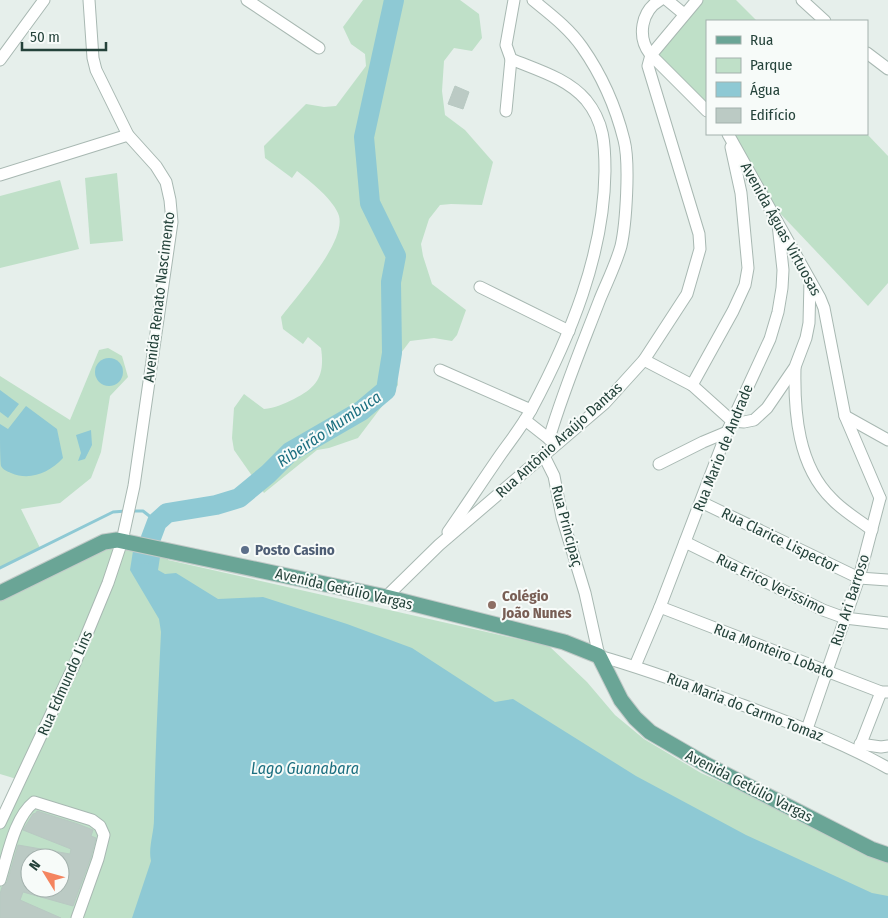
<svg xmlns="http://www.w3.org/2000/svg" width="888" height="918" viewBox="0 0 888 918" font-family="'Fira Sans Condensed',sans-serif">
  <rect width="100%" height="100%" fill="#e6efeb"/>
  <g fill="#bfe0c8" fill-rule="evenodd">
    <path d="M 363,0 L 460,0 L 479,14 L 482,38 L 472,51 L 454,48 L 444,61 L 442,91 L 445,115 L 465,130 L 493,162 L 482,205 L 451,204 L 440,205 L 429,219 L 421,244 L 423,256 L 432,284 L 466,310 L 457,335 L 452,341 L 434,338 L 410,341 L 395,361 L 398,385 L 358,438 L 329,448 L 317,450 L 264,493 L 234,450 L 232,438 L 234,408 L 244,394 L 264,409 C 275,408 284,404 294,399 C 318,387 325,375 321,348 L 308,337 L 303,344 L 283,329 L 281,317 C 297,296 346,242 339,216 C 335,201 309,180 297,171 L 292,178 L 265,158 L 264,146 L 306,104 L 324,107 L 336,106 L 366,66 L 365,54 L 351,44 L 343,27 Z"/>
    <path d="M 700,0 L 736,0 L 757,21 L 707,21 L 707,107 L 654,55 Z"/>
    <path d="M 734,134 L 867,134 L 888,156 L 888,283 L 868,306 L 776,209 Z"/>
    <path d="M 117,173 L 123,241 L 90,244 L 85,178 Z"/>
    <path d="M 60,180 L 79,249 L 0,268 L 0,196 Z"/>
    <path d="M 108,348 L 122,356 L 128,377 L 110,396 L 101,452 L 91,478 L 60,503 L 21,509 L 40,548 L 0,568 L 0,376 L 70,420 L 99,350 Z"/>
    <path d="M 122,541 L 168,550 L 168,560 L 549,646 L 587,682 L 615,715 L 644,739 L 701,773 L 871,849 L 888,855 L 888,918 L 0,918 L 0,823 L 20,780 L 0,774 L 0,598 ZM 30,858 L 60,858 L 60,888 L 30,888 Z"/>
  </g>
  <g fill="#8ec9d4">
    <circle cx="109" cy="372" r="14"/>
    <path d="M 0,390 L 19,404 L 8,418 L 0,412 Z"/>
    <path d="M 26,406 L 57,429 L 63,458 C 49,473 30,481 11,473 C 7,471 3,470 1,466 C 0,459 0,433 0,424 L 8,429 Z"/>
    <path d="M 91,430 L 92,445 L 85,459 L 78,461 L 81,453 L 76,435 Z"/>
    <path d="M 133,551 L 160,557 L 158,570 L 165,574 L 176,573 L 218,599 L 263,597 L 347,624 L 412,648 L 495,702 L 513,699 L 636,776 L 746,835 L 872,893 L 888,896 L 888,918 L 132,918 L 151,861 C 148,848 154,833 154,819 C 155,757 158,695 161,632 L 159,619 L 130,570 Z"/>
  </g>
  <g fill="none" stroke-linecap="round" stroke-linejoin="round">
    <g stroke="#8ec9d4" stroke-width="3">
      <path d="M 132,511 L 143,511 L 157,522"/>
      <path d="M 0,568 L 113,512 L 126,511"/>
    </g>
    <path stroke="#8ec9d4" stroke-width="20" d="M 145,554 L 157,522 L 167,513 L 216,505 L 239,498 L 268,474 L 290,452 L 361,411 L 386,390 L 392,353 L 391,282 L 396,256 L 370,203 L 364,137 L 394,0"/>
  </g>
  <g fill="#bbcac4" stroke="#b8c9c2" fill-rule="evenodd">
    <path d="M 455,86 L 469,92 L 463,109 L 448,104 Z"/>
    <path d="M 37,811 L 78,824 L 93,830 L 91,836 L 96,838 L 91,857 L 73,906 L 23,892 L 20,900 L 61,918 L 0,918 L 0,894 L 2,887 L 7,882 L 18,845 L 70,854 L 71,849 L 23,830 L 33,814 L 36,813 ZM 30,858 L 60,858 L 60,888 L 30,888 Z"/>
  </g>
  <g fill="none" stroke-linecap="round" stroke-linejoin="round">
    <g stroke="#a8b8b2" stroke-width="13">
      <g id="minor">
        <path d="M 247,0 L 319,48"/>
        <path d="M 533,0 C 550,14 569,28 582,47 C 601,74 616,108 624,140 C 630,163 626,224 621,246 C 616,264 607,282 600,299 C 582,346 563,391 549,439"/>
        <path d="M 660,0 C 641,11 637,37 650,54 L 707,111"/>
        <path d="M 667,0 L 684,14"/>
        <path d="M 802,0 L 825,21"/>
        <path d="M 867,53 L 888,69"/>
        <path d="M 0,60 L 44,0"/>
        <path d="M 506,111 L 511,59"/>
        <path d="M 728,134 L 820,298 L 824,308 L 845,416 L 880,498"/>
        <path d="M 0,175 L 128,135"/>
        <path d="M 480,287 L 569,331"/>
        <path d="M 644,360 L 692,385 L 732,421 L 744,422 L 754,420 L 767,408 L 795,367 L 806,338 L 809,323 L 810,281"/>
        <path d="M 795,368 C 794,413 798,466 832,499 C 843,511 859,520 872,530"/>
        <path d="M 440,370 L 531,410"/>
        <path d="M 692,385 L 733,311 L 745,285 L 748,268 L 741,193 L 731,147"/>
        <path d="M 845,416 L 888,440"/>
        <path d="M 525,420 L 553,442"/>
        <path d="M 544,456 L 554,476 L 562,517 L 585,593 L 599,656 C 646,669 691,686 737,703 C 788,722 840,741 888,768"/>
        <path d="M 659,464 L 703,442 L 727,432"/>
        <path d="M 701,502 L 859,578 L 888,580"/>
        <path d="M 448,532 C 466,506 483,480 501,454 C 511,440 522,426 531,410 C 570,337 604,255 605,171 C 605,144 604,122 586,100 C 567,78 537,70 511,59 L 506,45 L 514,0"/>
        <path d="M 685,542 L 823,610 L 845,618 L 888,623"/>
        <path d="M 386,597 L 439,545 L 605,403 L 644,360 L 687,294 L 700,249 L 699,234 L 648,66 L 651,55 L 697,0"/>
        <path d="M 660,607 L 881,692 L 888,692"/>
        <path d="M 635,666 L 660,607 L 727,432 L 770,339 L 778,312 L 782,288 L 783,270 L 778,224"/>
        <path d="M 807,729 L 859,578 L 880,498"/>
        <path d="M 860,744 L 881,747 L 888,746"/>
        <path d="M 858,751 L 881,692"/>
        <path d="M 0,823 L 75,663 L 108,583 L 122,541 L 134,486 L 172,222 L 170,200 L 166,182 L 156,166 L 128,135 L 96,70 L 93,58 L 89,0"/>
        <path d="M 0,880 C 8,855 14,818 34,802 L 92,820 L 100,826 L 104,835 L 98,859 L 77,918"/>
      </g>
    </g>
    <g stroke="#c2cac8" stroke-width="17">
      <path id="major" d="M 0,593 L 104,542 L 117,540 L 386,597 L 564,642 L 599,656 L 621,700 L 635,718 L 650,732 L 707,765 L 871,849 L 888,855"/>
    </g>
    <use href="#minor" stroke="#fff" stroke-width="11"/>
    <use href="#major" stroke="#6aa596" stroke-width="15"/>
  </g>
  <circle fill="#5c6f8a" stroke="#f7fbf9" stroke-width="2" cx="245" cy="550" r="5"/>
  <circle fill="#8d6e63" stroke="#f7fbf9" stroke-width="2" cx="492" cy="605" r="5"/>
  <g text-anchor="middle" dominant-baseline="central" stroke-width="4" stroke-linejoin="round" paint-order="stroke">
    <g font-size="15" fill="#24423a" stroke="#f7fbf9">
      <text transform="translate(781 229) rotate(61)">Avenida Águas Virtuosas</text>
      <text transform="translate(159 297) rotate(-83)">Avenida Renato Nascimento</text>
      <text transform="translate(559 440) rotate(-42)">Rua Antônio Araújo Dantas</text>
      <text transform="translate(723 448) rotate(-68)">Rua Mario de Andrade</text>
      <text transform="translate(567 526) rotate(75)">Rua Principaç</text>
      <text transform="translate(780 540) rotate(26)">Rua Clarice Lispector</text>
      <text transform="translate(771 584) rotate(26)">Rua Erico Veríssimo</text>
      <text transform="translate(344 589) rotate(13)">Avenida Getúlio Vargas</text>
      <text transform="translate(850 600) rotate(-72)">Rua Ari Barroso</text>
      <text transform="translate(774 651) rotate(21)">Rua Monteiro Lobato</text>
      <text transform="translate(65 683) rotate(-66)">Rua Edmundo Lins</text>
      <text transform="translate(745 707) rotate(21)">Rua Maria do Carmo Tomaz</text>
      <text transform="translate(749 786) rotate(27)">Avenida Getúlio Vargas</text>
    </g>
    <g font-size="15" font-weight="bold" fill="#4e5e75" stroke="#f7fbf9" text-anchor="start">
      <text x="255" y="550">Posto Casino</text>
    </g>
    <g font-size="15" font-weight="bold" fill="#785e54" stroke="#f7fbf9" text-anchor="start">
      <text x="502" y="596">Colégio<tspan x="502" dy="17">João Nunes</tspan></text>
    </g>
    <g font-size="16" font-style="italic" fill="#1c6f80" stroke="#f7fbf9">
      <text transform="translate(329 429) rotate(-34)">Ribeirão Mumbuca</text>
      <text x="305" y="768">Lago Guanabara</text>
    </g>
  </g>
  <rect x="706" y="20" width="162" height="115" fill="#f7fbf9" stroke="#a3b1ad"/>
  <rect x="716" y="36" width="25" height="8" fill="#6aa596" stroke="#a3b1ad"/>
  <text x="750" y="45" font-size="15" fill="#24423a">Rua</text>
  <rect x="716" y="58" width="25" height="15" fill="#bfe0c8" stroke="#a3b1ad"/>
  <text x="750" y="70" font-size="15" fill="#24423a">Parque</text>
  <rect x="716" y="82" width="25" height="15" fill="#8ec9d4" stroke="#a3b1ad"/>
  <text x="750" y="95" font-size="15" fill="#24423a">Água</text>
  <rect x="716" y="108" width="25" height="15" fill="#bbcac4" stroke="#a3b1ad"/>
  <text x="750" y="120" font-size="15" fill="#24423a">Edifício</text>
  <g transform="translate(45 873) rotate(307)"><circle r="24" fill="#f7fbf9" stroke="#a3b1ad"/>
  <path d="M0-4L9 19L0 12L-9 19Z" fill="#f4845f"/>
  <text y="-8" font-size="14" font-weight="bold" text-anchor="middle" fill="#24423a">N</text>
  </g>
  <path d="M22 42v8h84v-8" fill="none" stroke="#24423a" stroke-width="2.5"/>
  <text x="30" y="42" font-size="15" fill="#24423a" stroke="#f7fbf9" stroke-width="4" paint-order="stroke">50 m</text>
</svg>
